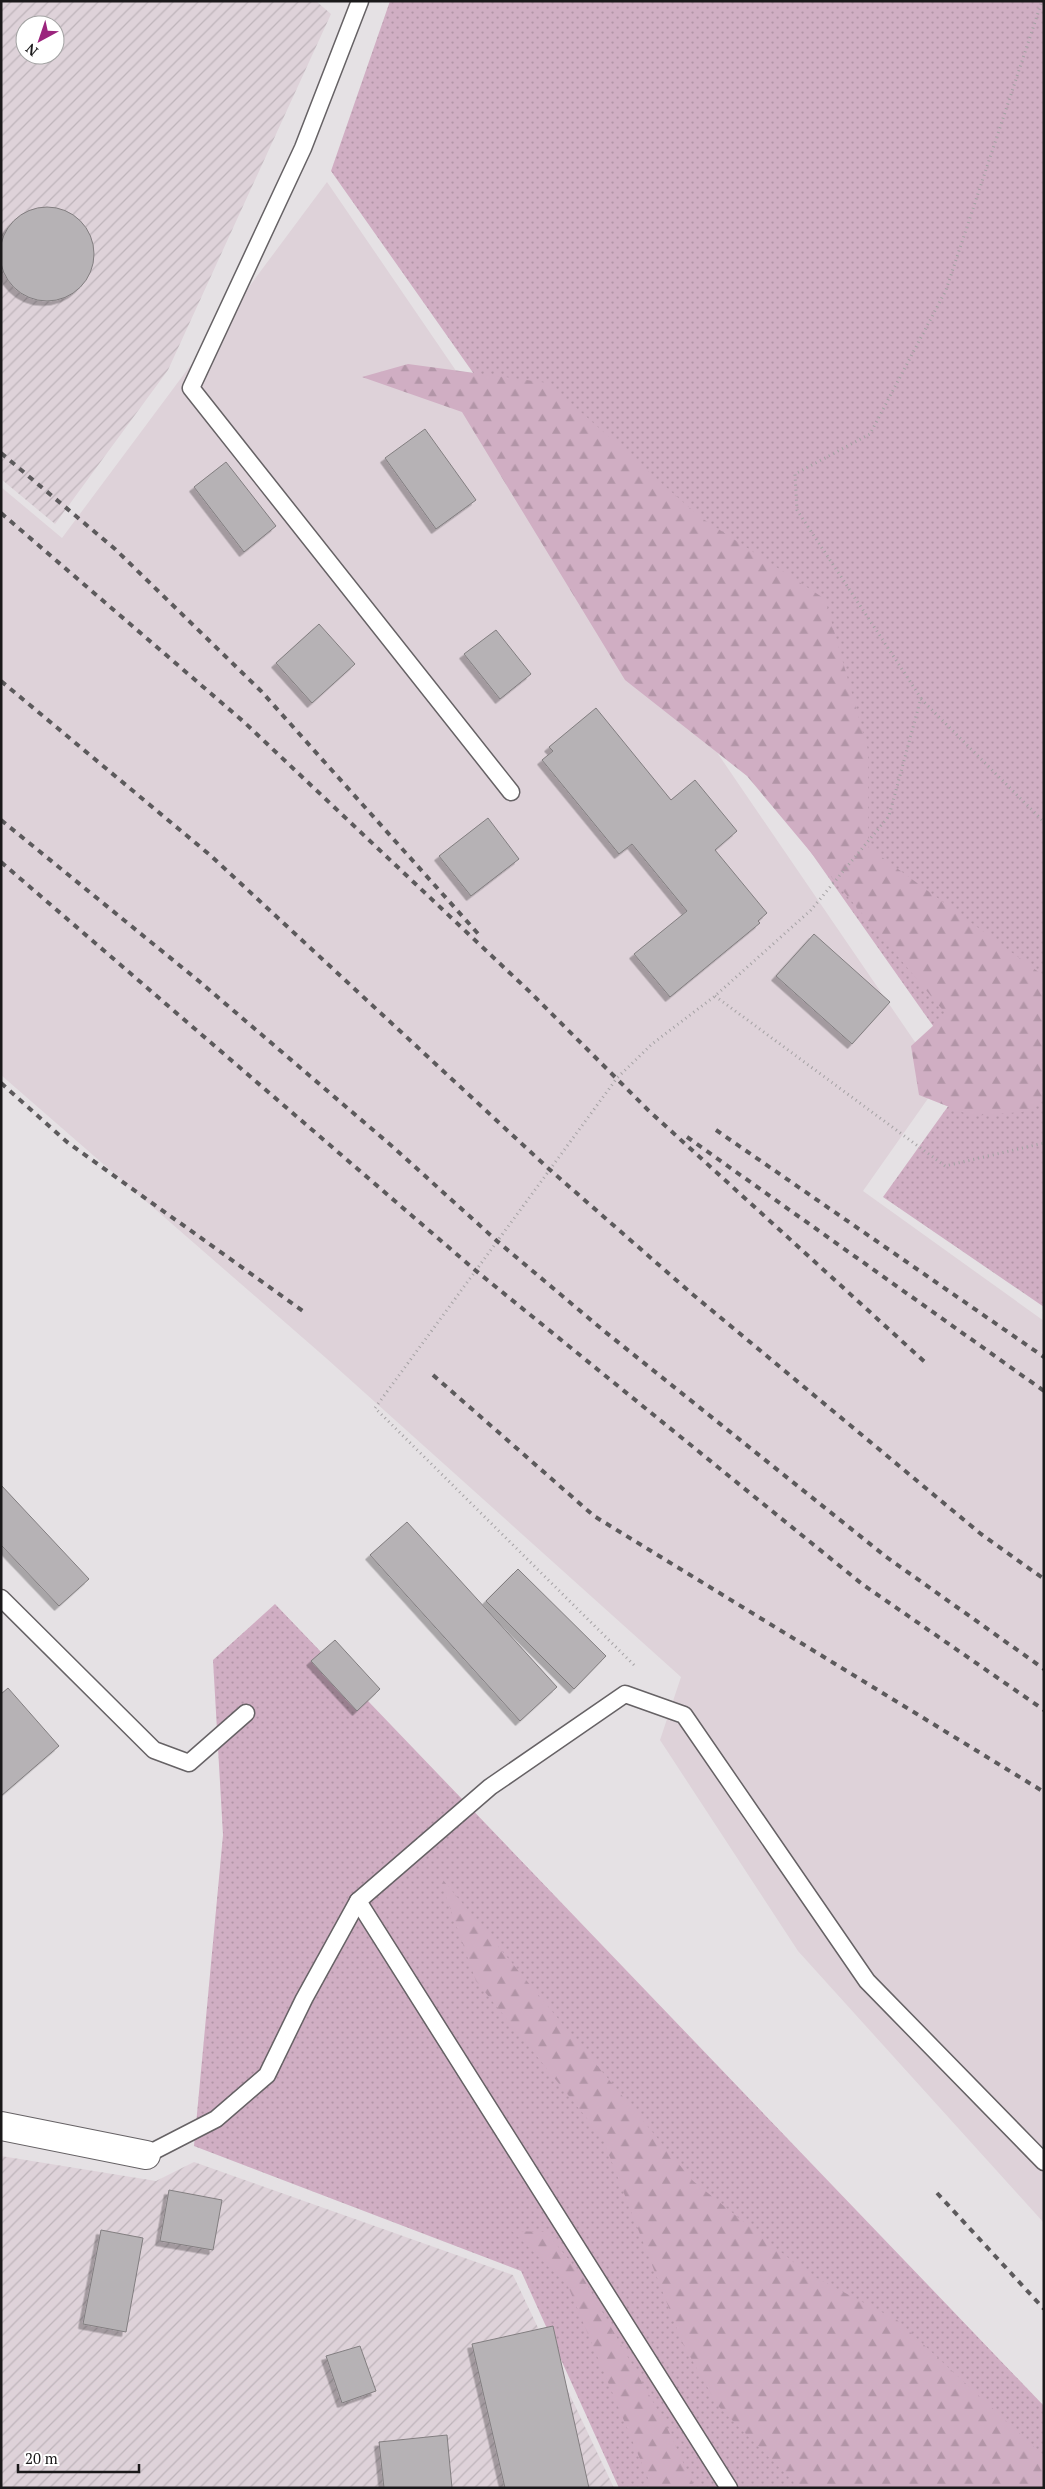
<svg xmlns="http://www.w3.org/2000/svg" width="1045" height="2489" viewBox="0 0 1045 2489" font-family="'PT Serif',serif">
  <defs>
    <pattern id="industrial-furrows" width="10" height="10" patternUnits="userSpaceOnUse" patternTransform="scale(1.25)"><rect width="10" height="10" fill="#ded2d9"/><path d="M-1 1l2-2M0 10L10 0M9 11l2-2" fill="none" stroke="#beb4ba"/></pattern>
    <pattern id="grass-dots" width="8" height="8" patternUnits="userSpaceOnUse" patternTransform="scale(1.25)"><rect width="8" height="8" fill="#d0aec3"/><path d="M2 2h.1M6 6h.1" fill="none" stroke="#b295a7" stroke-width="1.8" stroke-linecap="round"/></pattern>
    <pattern id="forest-firs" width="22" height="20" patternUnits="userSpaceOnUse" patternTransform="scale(1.25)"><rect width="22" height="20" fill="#d0aec3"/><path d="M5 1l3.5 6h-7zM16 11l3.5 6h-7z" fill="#b295a7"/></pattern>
    <filter id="shadow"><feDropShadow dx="-4.5" dy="4.5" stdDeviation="0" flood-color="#0004"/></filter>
  </defs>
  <rect width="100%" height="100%" fill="#e5e1e4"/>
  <path fill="#ded2d9" d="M 327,182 L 941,1080 L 863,1191 L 1044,1321 L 1044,2223 L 798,1951 L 660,1740 L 681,1677 L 326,1358 L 1,1075 L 1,487 L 62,538 Z"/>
  <g fill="url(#industrial-furrows)" fill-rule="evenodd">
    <path d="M 1,1 L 316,1 L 331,14 L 168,370 L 55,524 L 1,479 ZM 25,25 L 55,25 L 55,55 L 25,55 Z"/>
    <path d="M 1,2156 L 156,2181 L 194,2162 L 513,2275 L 614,2488 L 1,2488 Z"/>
  </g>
  <g fill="url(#grass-dots)">
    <path d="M 390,1 L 1044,1 L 1044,1307 L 883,1197 L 969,1077 L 331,171 Z"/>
    <path d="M 275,1604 L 1044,2406 L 1044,2488 L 619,2488 L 521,2271 L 194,2146 L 223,1835 L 213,1660 Z"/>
  </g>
  <g fill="url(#forest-firs)">
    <path d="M 408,364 L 548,383 L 700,517 L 825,599 L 868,750 L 868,847 L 1044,976 L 1044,1100 L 1022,1112 L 972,1116 L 919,1095 L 911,1046 L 946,1014 L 747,776 L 625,680 L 462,412 L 362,377 Z"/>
    <path d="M 438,1874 L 693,2181 L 807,2273 L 897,2320 L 1044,2456 L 1044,2488 L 796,2488 L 793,2481 L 718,2406 L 683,2344 L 602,2137 L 476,1981 Z"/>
    <path d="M 512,2231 L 546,2232 L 582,2276 L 665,2423 L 695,2488 L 652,2488 L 568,2286 Z"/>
  </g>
  <g fill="#b6b2b5" stroke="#827e80" filter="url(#shadow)">
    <circle cx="47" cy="254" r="47"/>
    <path d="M 425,429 L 476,500 L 436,529 L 385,458 Z"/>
    <path d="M 226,462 L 276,526 L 244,552 L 194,487 Z"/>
    <path d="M 319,624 L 355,664 L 312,703 L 276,663 Z"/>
    <path d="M 496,630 L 531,674 L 500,699 L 464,654 Z"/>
    <path d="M 596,708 L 671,800 L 695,780 L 737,831 L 715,850 L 767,913 L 758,921 L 760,923 L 670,997 L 634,954 L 687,911 L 632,844 L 619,854 L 542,760 L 553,751 L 549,747 Z"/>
    <path d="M 488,818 L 519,859 L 471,896 L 439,856 Z"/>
    <path d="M 814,934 L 890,1002 L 852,1044 L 776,976 Z"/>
    <path d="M 1,1485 L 89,1579 L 59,1606 L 1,1545 Z"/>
    <path d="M 407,1522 L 557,1687 L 520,1721 L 370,1555 Z"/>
    <path d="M 518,1569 L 606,1656 L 574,1689 L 486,1601 Z"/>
    <path d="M 335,1640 L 380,1689 L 357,1711 L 311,1661 Z"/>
    <path d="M 8,1688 L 59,1746 L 1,1796 L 1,1694 Z"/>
    <path d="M 169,2190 L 222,2200 L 213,2250 L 160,2241 Z"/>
    <path d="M 101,2230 L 143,2238 L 126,2332 L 83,2324 Z"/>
    <path d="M 553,2326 L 589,2488 L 505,2488 L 472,2344 Z"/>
    <path d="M 360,2346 L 376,2391 L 342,2403 L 326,2356 Z"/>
    <path d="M 447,2435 L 452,2488 L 384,2488 L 379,2442 Z"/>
  </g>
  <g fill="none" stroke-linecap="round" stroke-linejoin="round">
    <g stroke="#666265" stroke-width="19">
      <g id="service">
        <path d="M 360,1 L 303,148 L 191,388 L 511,792"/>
        <path d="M 1,1598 L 154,1750 L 189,1763 L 246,1713"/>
        <path d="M 358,1901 L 729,2488"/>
        <path d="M 146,2155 L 216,2119 L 267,2075 L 304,1999 L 358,1901 L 490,1787 L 625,1694 L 684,1715 L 867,1981 L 1044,2162"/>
      </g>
    </g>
    <g stroke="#666265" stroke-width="30">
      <path id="minor" d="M 1,2126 L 146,2155"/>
    </g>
    <g stroke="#a5a2a4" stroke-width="3" stroke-dasharray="1 4" stroke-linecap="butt">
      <path d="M 921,699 L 1044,822"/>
      <path d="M 715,996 L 945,1166 L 1044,1143"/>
      <path d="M 634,1665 L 375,1408 L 617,1078 L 652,1044 L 715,996 L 811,910 L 889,816 L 921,698 L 797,510 L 795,474 L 870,434 L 946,290 L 1042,1"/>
    </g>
    <use href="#service" stroke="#fff" stroke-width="16"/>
    <use href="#minor" stroke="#fff" stroke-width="28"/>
    <g stroke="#5c5a5c" stroke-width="4" stroke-dasharray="6 6" stroke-linecap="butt">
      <path d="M 1,453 L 115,549 L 261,691 L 481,937"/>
      <path d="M 1,513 L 244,722 L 531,993 L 648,1110 L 927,1364"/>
      <path d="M 1,681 L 210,855 L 549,1169 L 691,1293 L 981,1534 L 1044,1579"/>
      <path d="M 1,820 L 200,982 L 393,1147 L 497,1241 L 604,1331 L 885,1556 L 1044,1669"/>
      <path d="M 1,862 L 475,1270 L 862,1584 L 1044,1710"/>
      <path d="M 1,1083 L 67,1142 L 307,1314"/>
      <path d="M 716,1130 L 1044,1357"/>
      <path d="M 687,1137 L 1044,1391"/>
      <path d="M 433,1375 L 594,1516 L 1044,1792"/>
      <path d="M 937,2193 L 1044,2309"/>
    </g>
  </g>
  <rect width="1045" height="2489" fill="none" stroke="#1a191a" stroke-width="5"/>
  <g transform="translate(40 40) rotate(220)"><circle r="24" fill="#ffffff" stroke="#a3a3a3"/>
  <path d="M0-4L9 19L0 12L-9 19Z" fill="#9b247d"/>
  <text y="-8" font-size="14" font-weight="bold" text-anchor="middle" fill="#1a191a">N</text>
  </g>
  <path d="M18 2464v8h121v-8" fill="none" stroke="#1a191a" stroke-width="2.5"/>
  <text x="25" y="2464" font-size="15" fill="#1a191a" stroke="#ffffff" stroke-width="4" paint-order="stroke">20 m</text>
</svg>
